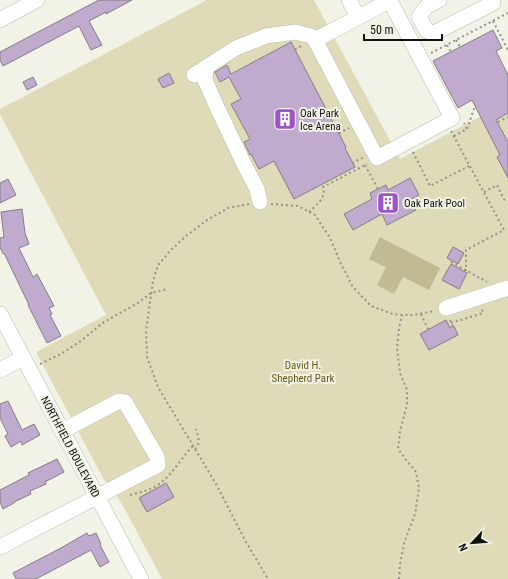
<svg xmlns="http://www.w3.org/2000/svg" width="508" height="579" viewBox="0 0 508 579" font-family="'Roboto Condensed',sans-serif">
  <rect width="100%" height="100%" fill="#f3f2e7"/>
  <path fill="#dfdab8" d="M 207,0 L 314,0 L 400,159 L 508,102 L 508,579 L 162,579 L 121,502 L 103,478 L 36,352 L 106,315 L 0,114 L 0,109 Z"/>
  <path fill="#c1bb93" d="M 380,237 L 440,268 L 429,290 L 403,277 L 394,294 L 377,285 L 386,267 L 369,259 Z"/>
  <g fill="#c0abcf" stroke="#827d86">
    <path d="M 99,0 L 132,0 L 106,14 L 106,12 L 89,21 L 102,45 L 91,50 L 79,26 L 3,66 L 0,60 L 0,52 Z"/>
    <path d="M 493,30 L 502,48 L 496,51 L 508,75 L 508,113 L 496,120 L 508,142 L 508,178 L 497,157 L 500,155 L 472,100 L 458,108 L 433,61 Z"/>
    <path d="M 291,42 L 346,147 L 345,148 L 355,167 L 294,199 L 274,161 L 259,169 L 251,154 L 250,155 L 244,142 L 250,139 L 231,104 L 241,99 L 229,77 L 220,82 L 215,72 L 227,65 L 231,74 Z"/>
    <path d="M 169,73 L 174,83 L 163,88 L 158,79 Z"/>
    <path d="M 33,77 L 37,85 L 27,90 L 23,82 Z"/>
    <path d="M 410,178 L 419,195 L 410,200 L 416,210 L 387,225 L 382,214 L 353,230 L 344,214 L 372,199 L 370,193 L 386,185 L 388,190 Z"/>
    <path d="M 8,179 L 16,195 L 0,203 L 0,183 Z"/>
    <path d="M 22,209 L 25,233 L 29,244 L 19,248 L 33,277 L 37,274 L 54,306 L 49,308 L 52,314 L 50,315 L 61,336 L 47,343 L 28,305 L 29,305 L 4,253 L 3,254 L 0,247 L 0,238 L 4,237 L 1,212 Z"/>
    <path d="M 453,247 L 464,253 L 458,264 L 447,258 Z"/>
    <path d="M 451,264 L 467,273 L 459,289 L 442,280 Z"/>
    <path d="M 446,320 L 450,328 L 454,326 L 458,335 L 429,350 L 420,334 Z"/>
    <path d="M 8,401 L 22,430 L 34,424 L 40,435 L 22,445 L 21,441 L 11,447 L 5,436 L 8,434 L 0,418 L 0,404 Z"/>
    <path d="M 57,459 L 64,472 L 45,482 L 46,484 L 30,491 L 31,494 L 14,502 L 14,503 L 3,509 L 0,502 L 0,490 L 29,475 L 28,473 Z"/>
    <path d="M 166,483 L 174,497 L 147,512 L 139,498 Z"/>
    <path d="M 87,533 L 89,536 L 96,533 L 101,544 L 100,545 L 109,562 L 100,567 L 91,550 L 36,579 L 16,579 L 13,573 L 61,548 Z"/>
  </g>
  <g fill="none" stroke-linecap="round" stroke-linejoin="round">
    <g stroke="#bab9ae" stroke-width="16">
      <g id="minor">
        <path d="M 349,0 L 358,17"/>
        <path d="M 439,0 L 426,7 L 419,17 L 427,31 L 434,33 L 493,3 L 492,0"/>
        <path d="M 390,1 L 452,118 L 377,158 L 315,40 L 391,0"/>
        <path d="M 0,20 L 37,0"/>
        <path d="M 206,68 L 205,80 L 216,105 L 243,162 L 257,189 L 260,202"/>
        <path d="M 194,75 L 236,48 L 266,36 L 295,32 L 311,36 L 315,40"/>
        <path d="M 446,308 L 508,288"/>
        <path d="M 0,314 L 141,579"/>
        <path d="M 0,370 L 23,358"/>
        <path d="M 0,547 L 158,465 L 157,457 L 125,402 L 119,401 L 62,431"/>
      </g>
    </g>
    <g stroke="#93938b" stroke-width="2" stroke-dasharray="2 3" stroke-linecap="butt">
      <path d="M 493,21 L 508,50"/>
      <path d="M 456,40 L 460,47"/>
      <path d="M 447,45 L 451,52"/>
      <path d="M 295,50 L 301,46"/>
      <path d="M 431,53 L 508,13"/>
      <path d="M 498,122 L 508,117"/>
      <path d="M 467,129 L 475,106"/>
      <path d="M 451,131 L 504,230 L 466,250 L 466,271"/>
      <path d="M 339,133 L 349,128"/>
      <path d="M 454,136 L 467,129 L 464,123"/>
      <path d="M 413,152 L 430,186 L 469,166"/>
      <path d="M 352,163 L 364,157"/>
      <path d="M 365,165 L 378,189"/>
      <path d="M 484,192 L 497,185 L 505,201"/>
      <path d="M 249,204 L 228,208 L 207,220 L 186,236 L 171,250 L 158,265 L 153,281 L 146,331 L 147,357 L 158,387 L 216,484 L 246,542 L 268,579"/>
      <path d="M 271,204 L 298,206 L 315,215 L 330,238 L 341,264 L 353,287 L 371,306 L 393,314 L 402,315 L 413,315 L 435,311"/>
      <path d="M 309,212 C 316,205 327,198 323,187 L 367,164"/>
      <path d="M 451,262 L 487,282"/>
      <path d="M 421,314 L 428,329"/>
      <path d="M 450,320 L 453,327"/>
      <path d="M 451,323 L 483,313 L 482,308"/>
      <path d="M 40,364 L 61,354 L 82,340 L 104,322 L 138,303 L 151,293 L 167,289"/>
      <path d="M 195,449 C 201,444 198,436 196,429"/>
      <path d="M 130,495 C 142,492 155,489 164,480 C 174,471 181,459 190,449 L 193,446"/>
      <path d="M 399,579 L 400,565 L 404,543 L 415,514 L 419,488 L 416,472 L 407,461 L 398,449 L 400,431 L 407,405 L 407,390 L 400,373 L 397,348 L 399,328 L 402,315"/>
    </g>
    <use href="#minor" stroke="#fff" stroke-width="15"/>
  </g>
  <defs>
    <g id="building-square" transform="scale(1.15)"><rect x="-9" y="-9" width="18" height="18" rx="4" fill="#9c55c8" stroke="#f3f2e7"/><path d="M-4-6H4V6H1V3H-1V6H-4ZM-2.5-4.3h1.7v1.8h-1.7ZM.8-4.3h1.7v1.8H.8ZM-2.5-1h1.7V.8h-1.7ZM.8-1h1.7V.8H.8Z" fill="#fff"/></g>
  </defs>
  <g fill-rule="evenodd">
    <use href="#building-square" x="285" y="119"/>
    <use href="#building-square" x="388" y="203"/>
  </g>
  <g text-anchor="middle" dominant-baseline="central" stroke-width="4" stroke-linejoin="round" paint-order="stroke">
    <g font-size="11" fill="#11110d" stroke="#f3f2e7" text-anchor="start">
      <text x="300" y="113">Oak Park<tspan x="300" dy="13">Ice Arena</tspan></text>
      <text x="404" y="203">Oak Park Pool</text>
    </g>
    <g font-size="11" fill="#635916" stroke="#f3f2e7">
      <text x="303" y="365">David H.<tspan x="303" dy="13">Shepherd Park</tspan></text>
    </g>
    <g font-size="11" fill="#11110d" stroke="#f3f2e7">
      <text transform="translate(70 447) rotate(62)">NORTHFIELD BOULEVARD</text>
    </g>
  </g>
  <g transform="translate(472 543) rotate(244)" stroke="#f3f2e7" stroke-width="3" paint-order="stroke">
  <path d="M0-3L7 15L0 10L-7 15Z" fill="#11110d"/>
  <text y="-6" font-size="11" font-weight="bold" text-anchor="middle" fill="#11110d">N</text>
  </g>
  <path d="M364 34v6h78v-6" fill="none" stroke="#11110d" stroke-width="2"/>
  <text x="370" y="34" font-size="12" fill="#11110d" stroke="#f3f2e7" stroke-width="3" paint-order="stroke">50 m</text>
</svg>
